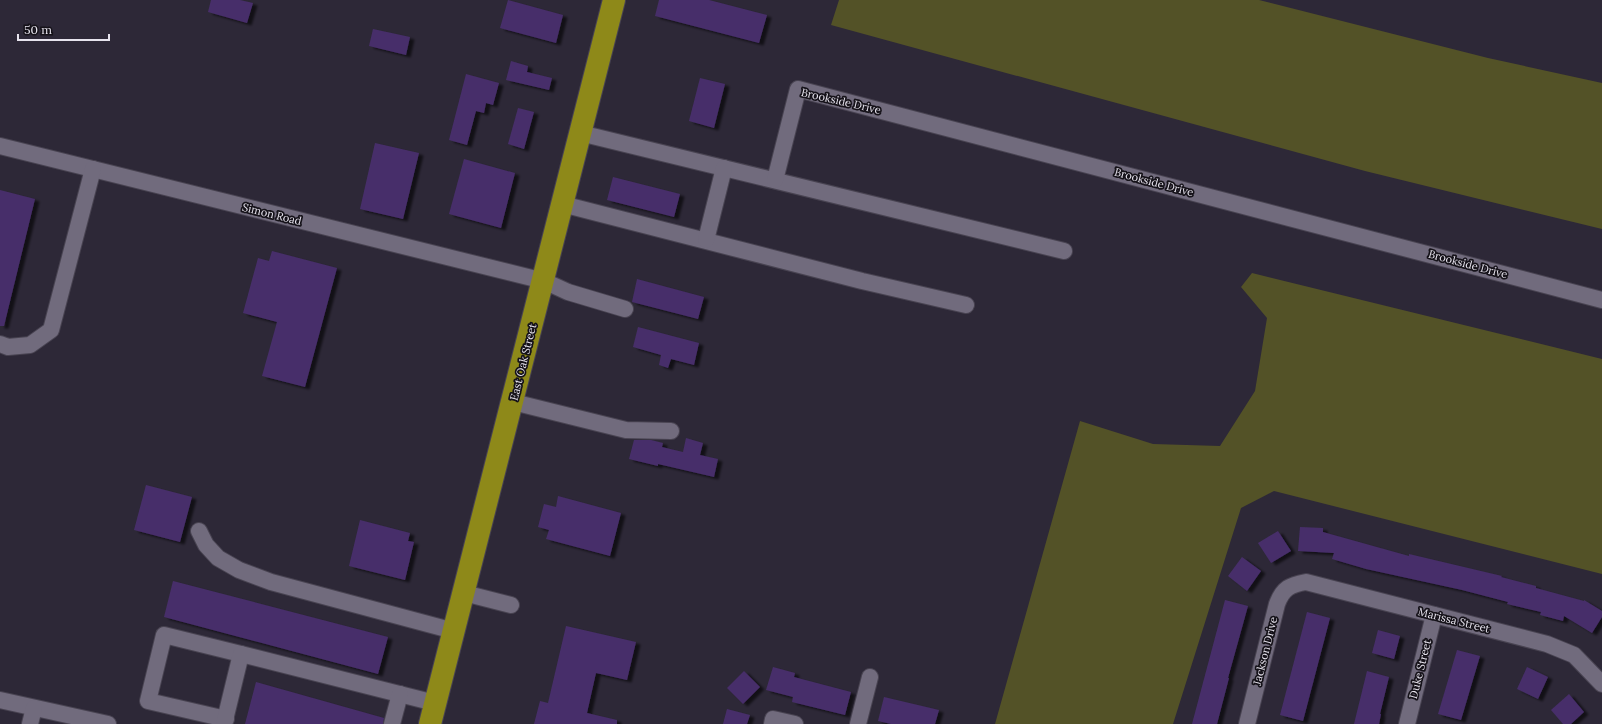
<svg xmlns="http://www.w3.org/2000/svg" width="1602" height="724" viewBox="0 0 1602 724" font-family="Lora,serif">
  <defs>
    <filter id="shadow"><feDropShadow dx="4.5" dy="2.5" stdDeviation="1" flood-color="#0009"/></filter>
  </defs>
  <rect width="100%" height="100%" fill="#2d2837"/>
  <g fill="#535227">
    <path d="M 839,0 L 1259,0 L 1488,58 L 1602,83 L 1602,229 L 1365,171 L 831,25 Z"/>
    <path d="M 1252,273 L 1602,359 L 1602,574 L 1274,491 L 1241,508 L 1173,724 L 995,724 L 1080,421 L 1153,444 L 1220,446 L 1255,391 L 1267,318 L 1241,287 Z"/>
  </g>
  <g fill="#472e6a" filter="url(#shadow)">
    <path d="M 211,0 L 240,0 L 253,3 L 247,23 L 208,12 Z"/>
    <path d="M 508,0 L 563,15 L 556,43 L 500,28 Z"/>
    <path d="M 659,0 L 709,0 L 767,15 L 759,43 L 655,16 Z"/>
    <path d="M 373,29 L 410,37 L 406,55 L 369,46 Z"/>
    <path d="M 511,61 L 528,66 L 527,72 L 552,78 L 549,90 L 506,80 Z"/>
    <path d="M 466,74 L 499,83 L 493,105 L 486,103 L 484,113 L 476,111 L 467,145 L 449,140 Z"/>
    <path d="M 700,78 L 725,84 L 714,128 L 689,121 Z"/>
    <path d="M 518,108 L 534,112 L 524,149 L 508,144 Z"/>
    <path d="M 375,143 L 419,153 L 403,219 L 360,209 Z"/>
    <path d="M 464,159 L 515,173 L 501,228 L 449,214 Z"/>
    <path d="M 613,177 L 680,194 L 674,217 L 607,200 Z"/>
    <path d="M 0,190 L 35,199 L 4,326 L 0,326 Z"/>
    <path d="M 272,251 L 337,268 L 305,387 L 262,376 L 277,322 L 243,313 L 258,258 L 269,261 Z"/>
    <path d="M 637,279 L 704,297 L 698,319 L 632,302 Z"/>
    <path d="M 638,327 L 699,343 L 694,365 L 671,359 L 668,368 L 659,365 L 661,355 L 633,347 Z"/>
    <path d="M 686,438 L 703,443 L 700,455 L 718,459 L 714,477 L 658,464 L 658,466 L 629,459 L 634,440 L 651,440 L 663,443 L 662,447 L 683,452 Z"/>
    <path d="M 146,485 L 192,497 L 180,542 L 134,530 Z"/>
    <path d="M 558,496 L 621,513 L 610,556 L 546,539 L 549,530 L 538,527 L 544,504 L 556,507 Z"/>
    <path d="M 360,520 L 410,533 L 408,541 L 414,542 L 405,580 L 349,566 Z"/>
    <path d="M 1300,527 L 1323,528 L 1323,532 L 1409,556 L 1409,554 L 1502,576 L 1501,577 L 1536,586 L 1536,588 L 1584,601 L 1584,600 L 1602,611 L 1602,617 L 1592,633 L 1564,616 L 1563,621 L 1540,615 L 1541,612 L 1507,604 L 1508,602 L 1462,590 L 1366,569 L 1332,559 L 1334,553 L 1298,551 Z"/>
    <path d="M 1278,531 L 1291,551 L 1271,563 L 1258,543 Z"/>
    <path d="M 1242,557 L 1261,571 L 1247,591 L 1228,576 Z"/>
    <path d="M 173,581 L 388,637 L 378,674 L 164,617 Z"/>
    <path d="M 1225,600 L 1248,606 L 1228,678 L 1229,678 L 1217,724 L 1192,724 Z"/>
    <path d="M 1307,612 L 1330,618 L 1303,721 L 1280,715 Z"/>
    <path d="M 566,626 L 636,642 L 627,680 L 596,673 L 587,713 L 617,720 L 617,724 L 534,724 L 540,701 L 548,703 Z"/>
    <path d="M 1378,630 L 1400,636 L 1394,659 L 1372,653 Z"/>
    <path d="M 1457,650 L 1480,656 L 1461,720 L 1438,714 Z"/>
    <path d="M 773,667 L 795,673 L 794,677 L 851,692 L 845,715 L 792,702 L 793,697 L 766,690 Z"/>
    <path d="M 1527,667 L 1548,677 L 1538,699 L 1517,689 Z"/>
    <path d="M 744,671 L 760,687 L 743,704 L 727,688 Z"/>
    <path d="M 1367,671 L 1389,677 L 1380,714 L 1381,714 L 1379,724 L 1354,724 Z"/>
    <path d="M 256,682 L 384,718 L 383,724 L 245,724 Z"/>
    <path d="M 1569,694 L 1584,712 L 1571,724 L 1563,724 L 1551,710 Z"/>
    <path d="M 884,697 L 939,710 L 935,724 L 891,724 L 878,721 Z"/>
    <path d="M 727,709 L 750,715 L 747,724 L 723,724 Z"/>
  </g>
  <g fill="none" stroke-linecap="round" stroke-linejoin="round">
    <g stroke="#484351" stroke-width="18">
      <g id="minor">
        <path d="M 580,133 L 1064,251"/>
        <path d="M 0,146 L 544,281 L 568,292 L 625,309"/>
        <path d="M 775,180 L 798,89 L 1602,300"/>
        <path d="M 562,204 L 862,281 L 966,305"/>
        <path d="M 706,240 L 724,168"/>
        <path d="M 0,344 L 8,347 L 30,345 L 51,330 L 93,169"/>
        <path d="M 513,402 L 626,430 L 671,431"/>
        <path d="M 199,531 L 206,545 L 218,558 L 239,570 L 271,582 L 454,631"/>
        <path d="M 464,593 L 511,605"/>
        <path d="M 0,700 L 108,724"/>
        <path d="M 226,719 L 148,701 L 164,635 L 241,654"/>
        <path d="M 30,724 L 34,708"/>
        <path d="M 224,724 L 241,654 L 435,703"/>
        <path d="M 392,724 L 400,694"/>
        <path d="M 772,724 L 773,719 L 795,724"/>
        <path d="M 858,724 L 870,677"/>
        <path d="M 1247,724 L 1277,604 C 1283,588 1290,585 1306,582 L 1547,644 L 1574,655 L 1602,684"/>
        <path d="M 1407,724 L 1434,615"/>
      </g>
    </g>
    <g stroke="#484351" stroke-width="24">
      <path id="highway" d="M 430,724 L 614,0"/>
    </g>
    <use href="#minor" stroke="#716b7d" stroke-width="16"/>
    <use href="#highway" stroke="#8e8919" stroke-width="22"/>
  </g>
  <g text-anchor="middle" dominant-baseline="central" stroke-width="3.5" stroke-linejoin="round" paint-order="stroke">
    <g font-size="11" fill="#e7e4ee" stroke="#151219">
      <text transform="translate(841 101) rotate(13)">Brookside Drive</text>
      <text transform="translate(1154 182) rotate(15)">Brookside Drive</text>
      <text transform="translate(272 214) rotate(14)">Simon Road</text>
      <text transform="translate(1468 264) rotate(15)">Brookside Drive</text>
      <text transform="translate(523 362) rotate(-76)">East Oak Street</text>
      <text transform="translate(1454 620) rotate(14)">Marissa Street</text>
      <text transform="translate(1265 651) rotate(-76)">Jackson Drive</text>
      <text transform="translate(1420 669) rotate(-76)">Duke Street</text>
    </g>
  </g>
  <path d="M18 34v6h91v-6" fill="none" stroke="#e7e4ee" stroke-width="2"/>
  <text x="24" y="34" font-size="12" fill="#e7e4ee" stroke="#151219" stroke-width="3" paint-order="stroke">50 m</text>
</svg>
